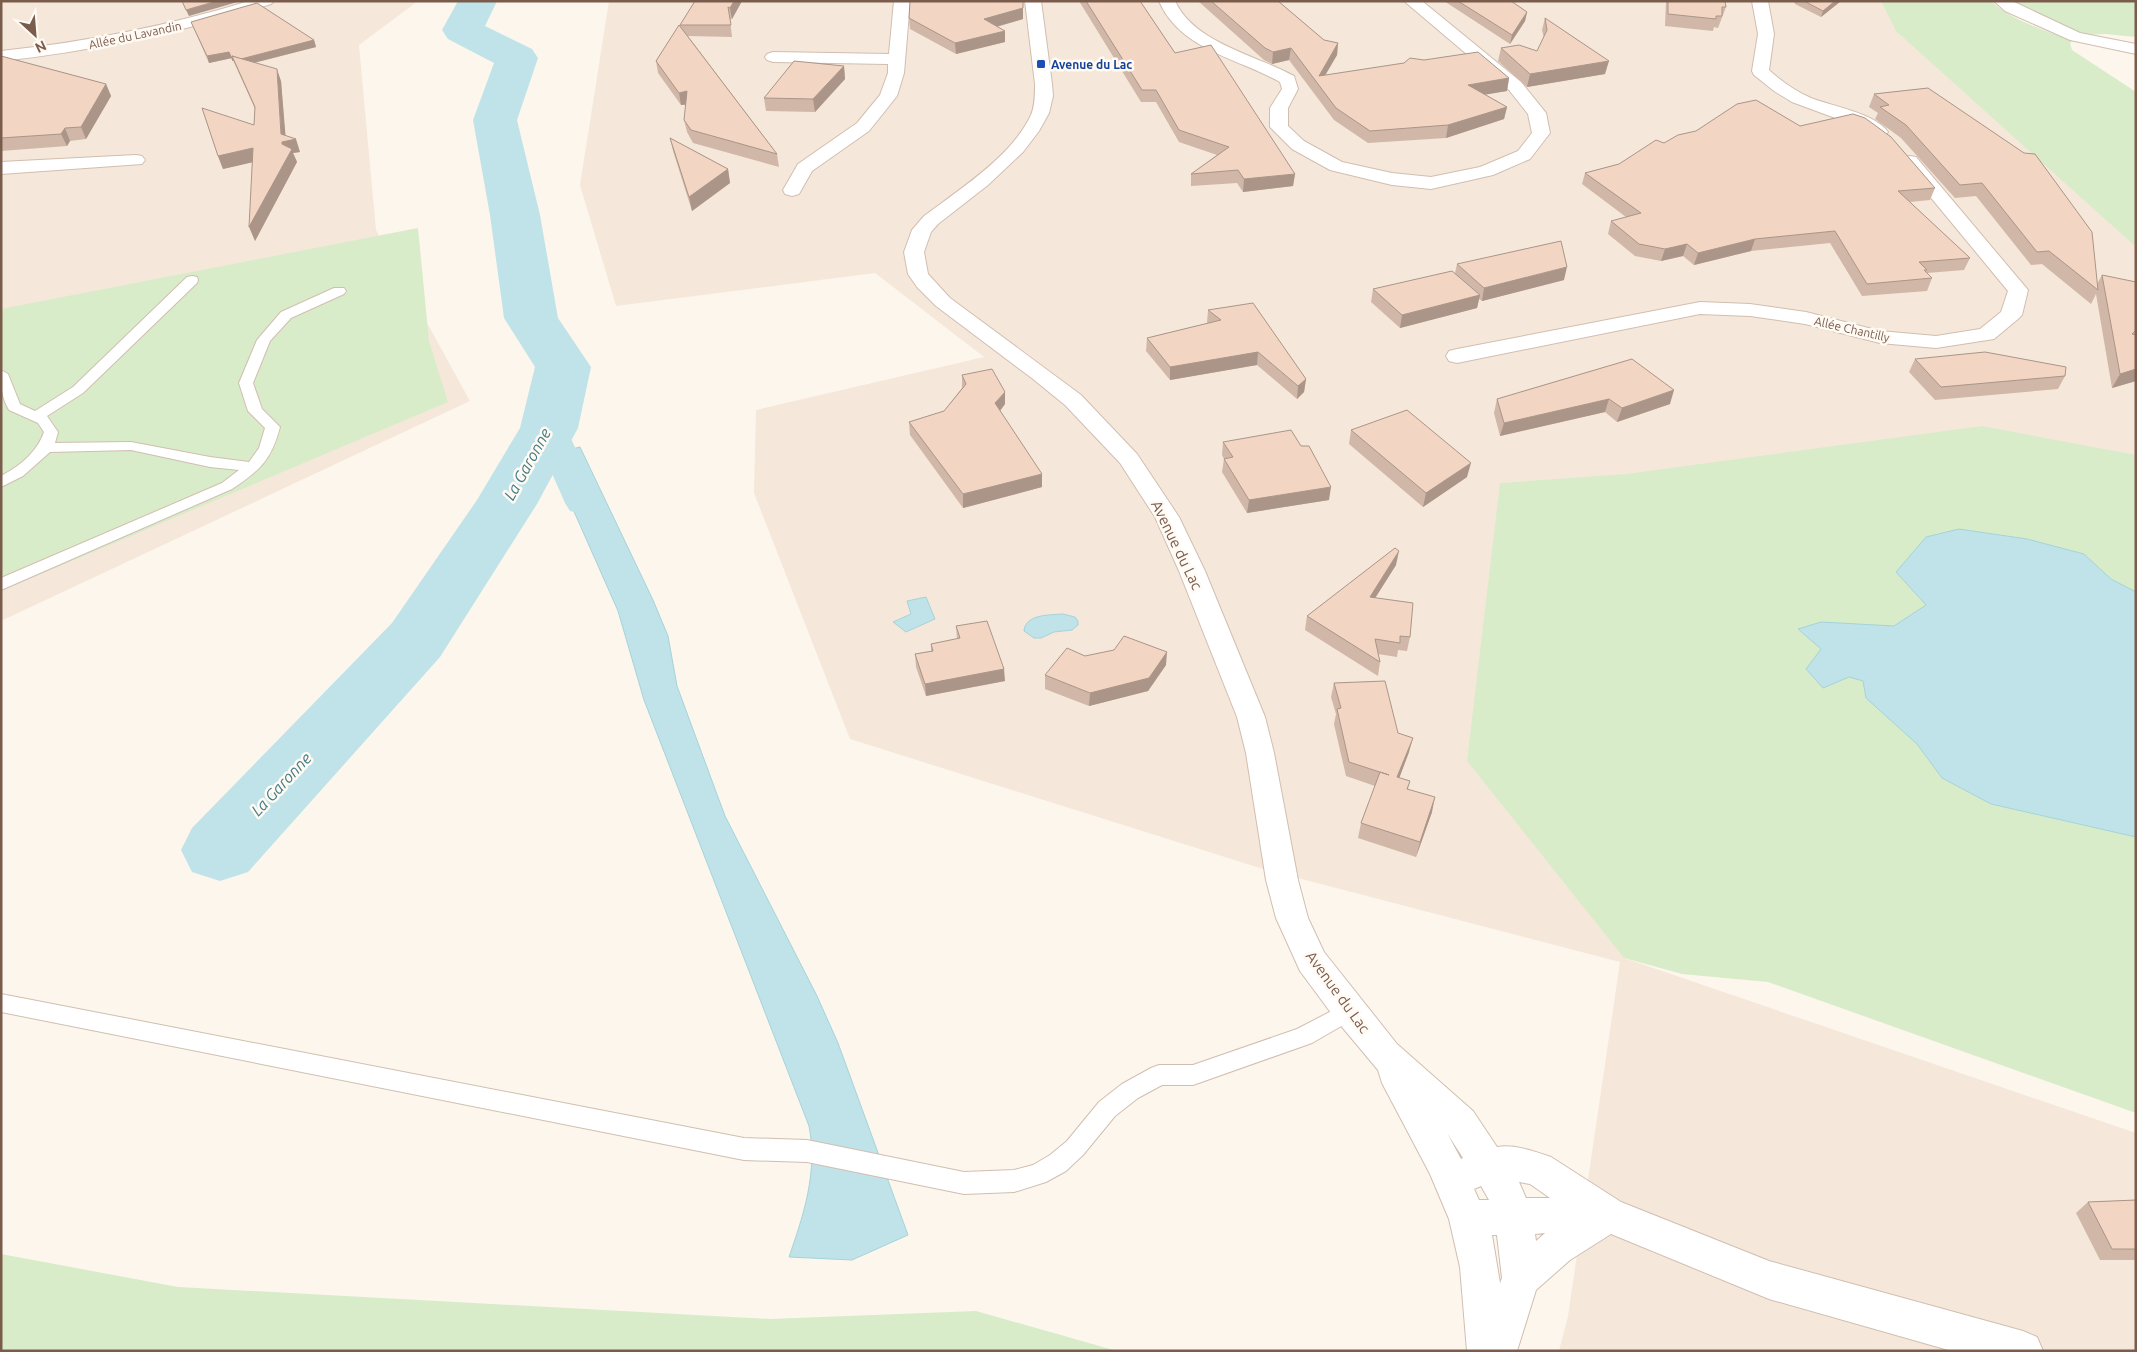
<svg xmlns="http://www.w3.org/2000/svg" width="2137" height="1352" viewBox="0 0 2137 1352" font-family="Ubuntu,sans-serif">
  <rect width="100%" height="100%" fill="#fdf6ec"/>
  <g fill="#f5e8da">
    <path d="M 1,1 L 418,1 L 359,45 L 376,230 L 470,401 L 1,621 Z"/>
    <path d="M 609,1 L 1921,1 L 2136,219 L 2136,479 L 1624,958 L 2136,1133 L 2136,1351 L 1559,1351 L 1568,1316 L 1620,962 L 1263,869 L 850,739 L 754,493 L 756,410 L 984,357 L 875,273 L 616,306 L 580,185 Z"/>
  </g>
  <g fill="#d8ecc9">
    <path d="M 1881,1 L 1992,1 C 2007,19 2050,32 2072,41 L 2070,43 L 2072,50 L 2136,92 L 2136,247 L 1896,31 Z"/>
    <path d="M 2012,1 L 2136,1 L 2136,37 L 2106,34 L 2082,35 Z"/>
    <path d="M 418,228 L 429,341 L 448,402 L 1,591 L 1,309 Z"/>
    <path d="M 1982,426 L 2136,455 L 2136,1113 L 1768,982 L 1682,974 L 1624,958 L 1467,761 L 1500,483 L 1626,474 Z"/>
    <path d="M 1,1254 L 178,1287 L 770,1319 L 976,1311 L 1117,1351 L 1,1351 Z"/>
  </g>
  <g fill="#bfe3e8" stroke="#a5d3da">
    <path d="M 580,447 L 653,600 L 668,636 L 677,686 L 725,816 L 817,996 L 838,1043 L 908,1235 L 852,1260 L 789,1257 C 804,1214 818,1171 809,1126 L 644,700 L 618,611 L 549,455 Z"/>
    <path d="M 1959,529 L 2027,539 L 2084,554 L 2111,579 L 2136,592 L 2136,837 L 1991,804 L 1942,778 L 1917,744 L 1866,698 L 1863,681 L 1849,677 L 1823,688 L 1806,669 L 1821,649 L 1798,629 L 1821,622 L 1894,626 L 1926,605 L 1896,572 L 1926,537 Z"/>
    <path d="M 926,597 L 935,619 L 906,632 L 893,622 L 911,614 L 907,601 Z"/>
    <path d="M 1063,614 L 1075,617 L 1078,621 L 1078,625 L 1072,630 L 1054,632 L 1041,638 L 1034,638 L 1024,631 C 1025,614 1050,615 1063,614 Z"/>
    <path d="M 286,746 L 338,761 L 310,790 L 232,852 L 208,846 L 253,781 Z"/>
  </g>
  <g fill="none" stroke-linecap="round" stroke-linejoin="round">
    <path fill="#bfe3e8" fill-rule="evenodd" d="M 549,418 L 561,421 L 566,428 L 601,503 L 596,511 L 583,514 L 570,511 L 565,503 L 532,428 L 537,421 Z"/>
    <path fill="#bfe3e8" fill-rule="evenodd" d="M 458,1 L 497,1 L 485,26 L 532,49 L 538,58 L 517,120 L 540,215 L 558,318 L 591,367 L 578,428 L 537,504 L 440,657 L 248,872 L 220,881 L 192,872 L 181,850 L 192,828 L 392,623 L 477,500 L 520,428 L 535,367 L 504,318 L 490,215 L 473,120 L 494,63 L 448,39 L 442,30 Z"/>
    <g stroke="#d1beb0" stroke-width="2">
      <g id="lane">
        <path d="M 192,276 L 197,277 L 198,280 L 197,283 L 83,393 L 47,416 L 58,432 L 55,443 L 131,442 L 210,457 L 249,462 L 259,448 L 265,428 L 248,411 L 239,383 L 257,340 L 281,312 L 334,288 L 344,288 L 346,291 L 344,294 L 291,318 L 270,341 L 253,383 L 262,409 L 280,427 C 271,461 260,470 232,489 L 1,590 L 1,578 L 222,483 L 239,470 L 210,467 L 131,450 L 50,452 L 23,476 L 1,487 L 1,476 C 20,466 37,452 44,432 L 38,423 L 9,410 C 1,397 1,384 1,370 L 8,374 L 20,404 L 35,411 L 73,387 L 187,277 Z"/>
        <path d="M 1,994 L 744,1138 L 807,1140 L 964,1172 L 1014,1170 L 1033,1165 L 1050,1155 L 1067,1141 L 1099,1102 L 1122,1084 L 1151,1068 L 1159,1065 L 1193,1065 L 1297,1029 L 1349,1002 L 1357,1005 L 1360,1011 L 1357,1017 L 1312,1043 L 1193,1085 L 1162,1085 L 1138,1098 L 1115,1116 L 1083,1155 L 1066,1171 L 1046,1182 L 1014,1192 L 964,1194 L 807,1162 L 744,1160 L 1,1012 Z"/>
      </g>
    </g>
    <g stroke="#d1beb0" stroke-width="2">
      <g id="street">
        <path d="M 249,1 L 274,1 L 271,4 C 183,32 93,51 1,61 L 1,51 C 86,42 168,26 249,1 Z"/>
        <path d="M 894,1 L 910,1 L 904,73 L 897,96 L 869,131 L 812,171 L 799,194 L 792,196 L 785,194 L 783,190 L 798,164 L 857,123 L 880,95 L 888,73 L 888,64 L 773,62 L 767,60 L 765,57 L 767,54 L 773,52 L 889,54 Z"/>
        <path d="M 1025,1 L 1041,1 L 1052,84 L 1053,96 L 1049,113 L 1039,131 L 1023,152 L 988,185 L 938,224 L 931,232 L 924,252 L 928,274 L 950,298 L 1081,395 L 1137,454 L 1179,517 L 1205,571 L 1265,717 L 1274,753 L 1298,880 L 1308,918 L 1324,952 L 1397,1044 L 1473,1111 L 1497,1147 C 1514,1144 1534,1151 1551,1157 L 1621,1202 L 1769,1261 L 2023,1331 L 2037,1337 L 2043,1351 L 1952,1351 L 1769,1299 L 1611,1234 L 1570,1260 L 1536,1290 L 1517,1351 L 1467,1351 L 1460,1267 L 1449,1219 L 1430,1174 L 1382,1083 L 1378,1070 L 1337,1021 L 1300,971 L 1276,918 L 1266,880 L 1246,753 L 1237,717 L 1179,571 L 1155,517 L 1120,463 L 1065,405 L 1033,379 L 936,306 L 917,287 L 908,274 L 904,252 L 912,230 L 924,216 C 960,189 1012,156 1031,115 C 1035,106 1035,94 1035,84 ZM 1447,1133 L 1463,1158 L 1461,1159 ZM 1519,1182 L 1530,1184 L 1550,1198 L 1526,1198 ZM 1481,1186 L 1489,1200 L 1479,1200 L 1474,1189 ZM 1545,1233 L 1544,1234 L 1536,1241 L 1535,1234 ZM 1492,1235 L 1497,1235 L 1502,1278 L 1500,1283 Z"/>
        <path d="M 1159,1 L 1175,1 C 1194,43 1256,55 1294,76 L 1298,89 L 1288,108 L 1288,126 L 1304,141 L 1342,162 L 1392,173 L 1431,177 L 1480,167 L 1518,151 L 1532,133 L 1528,114 L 1509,90 L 1404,1 L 1422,1 L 1521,82 L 1546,113 L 1550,133 L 1530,159 L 1493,175 L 1431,189 L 1392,185 L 1330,170 L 1292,149 L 1270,127 L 1270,108 L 1282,89 L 1280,82 C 1238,58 1180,50 1159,1 Z"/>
        <path d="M 1752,1 L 1768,1 L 1774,34 L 1769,70 C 1781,81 1795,91 1811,98 C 1831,106 1875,113 1888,132 L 1885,136 L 1879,137 L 1873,136 L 1846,122 L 1792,102 L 1774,91 L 1754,75 L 1752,71 L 1758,34 Z"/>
        <path d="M 1994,1 L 2012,1 L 2080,33 L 2136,44 L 2136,54 L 2070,40 L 2005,11 Z"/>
        <path d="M 136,155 L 142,156 L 145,160 L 142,164 L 1,174 L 1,162 Z"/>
        <path d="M 1910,156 L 1916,157 L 2028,290 L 2022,315 L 2018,319 L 1994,339 L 1936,348 L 1880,343 L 1805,324 L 1750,316 L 1700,314 L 1457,363 L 1449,361 L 1446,356 L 1449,351 L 1457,349 L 1700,302 L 1750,304 L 1806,312 L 1880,331 L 1936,336 L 1980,329 L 2001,312 L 2008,291 L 1904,165 L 1901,161 L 1904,157 Z"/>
      </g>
    </g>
    <use href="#lane" fill="#fff" fill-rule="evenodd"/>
    <use href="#street" fill="#fff" fill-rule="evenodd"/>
  </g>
  <g fill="#d1b7a8">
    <path d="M 742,1 L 732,19 L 730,19 L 732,37 L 688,36 L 777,154 L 779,167 L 693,143 L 687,132 L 684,120 L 686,105 L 681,105 L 658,73 L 656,61 L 680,25 Z"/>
    <path d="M 1079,1 L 1140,1 L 1175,53 L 1295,174 L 1293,186 L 1243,192 L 1237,183 L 1191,186 L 1191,174 L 1217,155 L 1179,142 L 1156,102 L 1141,102 Z"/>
    <path d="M 1198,1 L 1278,1 L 1324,40 L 1338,43 L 1337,55 L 1325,75 L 1509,78 L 1507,91 L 1484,94 L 1507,107 L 1504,119 L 1446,138 L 1368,143 L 1334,120 L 1289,60 L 1272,64 L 1264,60 Z"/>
    <path d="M 1444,1 L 1511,1 L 1527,12 L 1525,21 L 1510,44 Z"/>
    <path d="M 1666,1 L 1725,1 L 1726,7 L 1718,28 L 1714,27 L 1713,31 L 1665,26 Z"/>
    <path d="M 1794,1 L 1841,1 L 1821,17 L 1795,4 Z"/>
    <path d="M 909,18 L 1023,19 L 997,27 L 1005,42 L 956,54 L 910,29 Z"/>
    <path d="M 1545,18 L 1605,74 L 1527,87 L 1498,61 L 1501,48 L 1537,51 L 1544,38 L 1542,30 Z"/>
    <path d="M 191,22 L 314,40 L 316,47 L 254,63 L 281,81 L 285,135 L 300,152 L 293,153 L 297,162 L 255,241 L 252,162 L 223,169 L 218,156 L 254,125 L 255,109 L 232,58 L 209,63 Z"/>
    <path d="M 1,56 L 106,84 L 111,96 L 86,139 L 70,141 L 67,146 L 1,151 Z"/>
    <path d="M 844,66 L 845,79 L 815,112 L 766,111 L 764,98 Z"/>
    <path d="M 1928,88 L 2097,284 L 2102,275 L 2136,335 L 2136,381 L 2112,388 L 2096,294 L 2091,304 L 2042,264 L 2031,265 L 1976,196 L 1955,198 L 1901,138 L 1875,119 L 1878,113 L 1869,107 L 1874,94 Z"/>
    <path d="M 1800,126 L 1935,188 L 1930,200 L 1910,202 L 1970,258 L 1964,270 L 1927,273 L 1932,278 L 1927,291 L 1862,296 L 1830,243 L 1751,251 L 1694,265 L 1683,256 L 1661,261 L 1635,256 L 1608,234 L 1611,221 L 1626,217 L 1582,184 L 1585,173 L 1619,164 L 1664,143 Z"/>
    <path d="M 670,138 L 728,169 L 730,183 L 692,211 L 673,151 Z"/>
    <path d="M 1457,264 L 1564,280 L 1482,301 L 1479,299 L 1477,308 L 1400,328 L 1371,302 L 1373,289 L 1455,273 Z"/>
    <path d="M 1208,310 L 1306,379 L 1304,392 L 1297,399 L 1257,365 L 1170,380 L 1146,351 L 1147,338 L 1208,323 L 1207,323 Z"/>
    <path d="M 1632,359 L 1670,404 L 1617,422 L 1605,412 L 1500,436 L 1494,413 L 1497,399 Z"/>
    <path d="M 1915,359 L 2065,376 L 2058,389 L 1935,400 L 1909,372 Z"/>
    <path d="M 962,375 L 1005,404 L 1000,411 L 1042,487 L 963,508 L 910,435 L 909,422 L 944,411 L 962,388 Z"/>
    <path d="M 1351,430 L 1467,477 L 1423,507 L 1349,444 Z"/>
    <path d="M 1223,442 L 1329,500 L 1247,513 L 1222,472 L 1224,459 L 1222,455 Z"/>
    <path d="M 1396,565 L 1375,598 L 1410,637 L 1407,651 L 1398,650 L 1397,657 L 1378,654 L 1380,662 L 1378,676 L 1305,630 L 1307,616 Z"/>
    <path d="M 956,626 L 1005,681 L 926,696 L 916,667 L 915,654 L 931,651 L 931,644 L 957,639 Z"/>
    <path d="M 1166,665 L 1148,691 L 1089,706 L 1045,689 L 1045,675 Z"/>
    <path d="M 1334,683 L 1398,733 L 1409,752 L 1399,778 L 1410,781 L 1408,789 L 1432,812 L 1416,857 L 1358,838 L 1361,823 L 1375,786 L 1346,776 L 1334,724 L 1336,714 L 1331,697 Z"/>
    <path d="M 2136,1200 L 2136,1260 L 2100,1260 L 2076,1213 L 2088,1202 Z"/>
  </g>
  <g fill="#aa9588">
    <path d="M 217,1 L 241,1 L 189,16 L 186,10 Z"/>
    <path d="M 734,1 L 742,1 L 732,19 L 730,8 Z"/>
    <path d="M 1023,1 L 1023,19 L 984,30 L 984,19 Z"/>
    <path d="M 1835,1 L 1841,1 L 1821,17 L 1823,11 Z"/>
    <path d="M 1527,12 L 1525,21 L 1510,44 L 1512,35 Z"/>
    <path d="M 1005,31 L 1005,42 L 956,54 L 955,43 Z"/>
    <path d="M 314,40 L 316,47 L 237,67 L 234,61 Z"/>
    <path d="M 1338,43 L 1337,55 L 1319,86 L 1319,76 Z"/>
    <path d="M 1291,48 L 1289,60 L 1272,64 L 1273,52 Z"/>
    <path d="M 229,52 L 232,58 L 209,63 L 207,56 Z"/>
    <path d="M 1609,61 L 1605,74 L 1527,87 L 1530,74 Z"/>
    <path d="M 844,66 L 845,79 L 815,112 L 813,99 Z"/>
    <path d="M 277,69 L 281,81 L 286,141 L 296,139 L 300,152 L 293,153 L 297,162 L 255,241 L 249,227 L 282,144 Z"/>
    <path d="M 1509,78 L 1507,91 L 1466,98 L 1468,85 Z"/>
    <path d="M 106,84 L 111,96 L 86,139 L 81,127 Z"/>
    <path d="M 687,91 L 689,104 L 681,105 L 679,93 Z"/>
    <path d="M 1507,107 L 1504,119 L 1446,138 L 1448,125 Z"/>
    <path d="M 65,128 L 70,141 L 67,146 L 61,134 Z"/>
    <path d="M 253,148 L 258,161 L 223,169 L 218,156 Z"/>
    <path d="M 728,169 L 730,183 L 692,211 L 689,197 Z"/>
    <path d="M 1295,174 L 1293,186 L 1243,192 L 1244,179 Z"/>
    <path d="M 1755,239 L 1751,251 L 1694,265 L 1698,253 Z"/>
    <path d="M 1687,244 L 1683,256 L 1661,261 L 1665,249 Z"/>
    <path d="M 1567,267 L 1564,280 L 1482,301 L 1484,288 Z"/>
    <path d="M 1480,295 L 1477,308 L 1400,328 L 1402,315 Z"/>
    <path d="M 1258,352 L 1257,365 L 1170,380 L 1170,367 Z"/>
    <path d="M 2136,369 L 2136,381 L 2112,388 L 2120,374 Z"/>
    <path d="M 1306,379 L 1304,392 L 1297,399 L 1298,386 Z"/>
    <path d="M 1674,390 L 1670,404 L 1617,422 L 1622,408 Z"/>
    <path d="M 1005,392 L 1005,404 L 996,416 L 995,403 Z"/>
    <path d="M 1609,399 L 1605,412 L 1500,436 L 1504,423 Z"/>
    <path d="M 1471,463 L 1467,477 L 1423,507 L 1426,493 Z"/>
    <path d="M 1042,474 L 1042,487 L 963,508 L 963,494 Z"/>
    <path d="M 1331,487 L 1329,500 L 1247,513 L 1249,500 Z"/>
    <path d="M 1399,551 L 1396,565 L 1367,611 L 1370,597 Z"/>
    <path d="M 1167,652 L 1166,665 L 1148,691 L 1089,706 L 1090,693 Z"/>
    <path d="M 1004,669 L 1005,681 L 926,696 L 925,684 Z"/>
    <path d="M 1413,738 L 1409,752 L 1394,792 L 1397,777 Z"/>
    <path d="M 1435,797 L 1432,812 L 1416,857 L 1420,842 Z"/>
  </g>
  <g fill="#f3d5c3" stroke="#aa9588">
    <path d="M 182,1 L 217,1 L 186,10 Z"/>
    <path d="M 695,1 L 734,1 L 730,8 L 728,7 L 731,25 L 680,25 Z"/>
    <path d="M 910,1 L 1023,1 L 1023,8 L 984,19 L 1005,31 L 955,43 L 909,18 Z"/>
    <path d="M 1086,1 L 1140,1 L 1175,53 L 1211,45 L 1295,174 L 1244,179 L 1238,170 L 1191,174 L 1229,147 L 1179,130 L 1156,90 L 1142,90 Z"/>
    <path d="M 1211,1 L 1278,1 L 1324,40 L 1338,43 L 1319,76 L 1404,63 L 1410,58 L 1424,60 L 1478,52 L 1509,78 L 1468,85 L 1507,107 L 1448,125 L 1370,131 L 1336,108 L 1291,48 L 1273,52 L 1265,48 Z"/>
    <path d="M 1458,1 L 1511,1 L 1527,12 L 1512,35 Z"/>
    <path d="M 1668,1 L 1725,1 L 1726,7 L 1722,7 L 1722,16 L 1716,16 L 1716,19 L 1668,14 Z"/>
    <path d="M 1804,1 L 1835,1 L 1823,11 Z"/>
    <path d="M 257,3 L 314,40 L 241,59 L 232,56 L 233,61 L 229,52 L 207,56 L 191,22 Z"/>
    <path d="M 1545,18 L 1609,61 L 1530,74 L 1501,48 L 1519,45 L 1537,51 L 1547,30 Z"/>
    <path d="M 679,25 L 777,154 L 691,130 L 684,120 L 687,91 L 679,93 L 656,61 Z"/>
    <path d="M 1,56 L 106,84 L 81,127 L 65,128 L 61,134 L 1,138 Z"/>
    <path d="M 232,56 L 277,69 L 281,134 L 296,139 L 282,142 L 282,144 L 292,149 L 249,227 L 253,148 L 218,156 L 202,108 L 254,125 L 255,107 Z"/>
    <path d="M 794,61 L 844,66 L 813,99 L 764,98 Z"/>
    <path d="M 1928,88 L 2024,153 L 2035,154 L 2092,232 L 2098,290 L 2049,251 L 2037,252 L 1982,183 L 1960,185 L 1906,125 L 1880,107 L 1889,105 L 1874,94 Z"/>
    <path d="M 1756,100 L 1800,126 L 1853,114 L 1865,118 L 1891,137 L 1935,188 L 1898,191 L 1970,258 L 1919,262 L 1927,270 L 1924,270 L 1932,278 L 1867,284 L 1835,231 L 1755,239 L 1698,253 L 1687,244 L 1665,249 L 1639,244 L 1611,221 L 1641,213 L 1585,173 L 1619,164 L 1656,140 L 1664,143 L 1678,135 L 1696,131 L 1737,104 Z"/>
    <path d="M 670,138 L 728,169 L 689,197 Z"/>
    <path d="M 1561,241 L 1567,267 L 1484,288 L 1457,264 Z"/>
    <path d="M 1452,271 L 1480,295 L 1402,315 L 1373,289 Z"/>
    <path d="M 2102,275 L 2136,282 L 2136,330 L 2132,334 L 2136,335 L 2136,369 L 2120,374 Z"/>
    <path d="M 1253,303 L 1306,379 L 1298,386 L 1258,352 L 1170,367 L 1147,338 L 1221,320 L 1208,310 Z"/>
    <path d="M 1985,352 L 2066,367 L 2065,376 L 1941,387 L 1915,359 Z"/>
    <path d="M 1632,359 L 1674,390 L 1622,408 L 1609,399 L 1504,423 L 1497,399 Z"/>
    <path d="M 992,369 L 1005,392 L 995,403 L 1042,474 L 963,494 L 909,422 L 944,411 L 966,384 L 962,375 Z"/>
    <path d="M 1407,410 L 1471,463 L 1426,493 L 1351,430 Z"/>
    <path d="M 1291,430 L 1301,446 L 1309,446 L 1331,487 L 1249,500 L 1224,459 L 1233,457 L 1223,442 Z"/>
    <path d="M 1395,548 L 1399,551 L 1370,597 L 1413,603 L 1410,637 L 1400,636 L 1400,643 L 1375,639 L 1380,662 L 1307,616 Z"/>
    <path d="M 987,621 L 1004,669 L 925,684 L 915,654 L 933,651 L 931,644 L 960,638 L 956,626 Z"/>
    <path d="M 1124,636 L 1167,652 L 1149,678 L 1090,693 L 1045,675 L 1067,648 L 1085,656 L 1114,650 Z"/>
    <path d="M 1385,681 L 1398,733 L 1413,738 L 1397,777 L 1410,781 L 1407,789 L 1435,797 L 1420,842 L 1361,823 L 1380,772 L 1389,775 L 1349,762 L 1337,709 L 1341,708 L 1334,683 Z"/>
    <path d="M 2136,1200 L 2136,1249 L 2112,1249 L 2088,1202 Z"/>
  </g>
  <rect fill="#1a4fb4" stroke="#fffaf3" stroke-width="2" x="1036" y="59" width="10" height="10" rx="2.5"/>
  <g text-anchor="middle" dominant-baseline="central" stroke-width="5" stroke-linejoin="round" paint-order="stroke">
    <g font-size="12" fill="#7a5c4d" stroke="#fffaf3">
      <text transform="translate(135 35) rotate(-12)">Allée du Lavandin</text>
      <text transform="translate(1852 329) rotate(13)">Allée Chantilly</text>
    </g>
    <g font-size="12" font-weight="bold" fill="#164399" stroke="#fffaf3" text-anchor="start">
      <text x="1051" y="64">Avenue du Lac</text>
    </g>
    <g font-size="15" fill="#7a5c4d" stroke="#fffaf3">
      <text transform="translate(1177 545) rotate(64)">Avenue du Lac</text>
      <text transform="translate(1338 992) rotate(54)">Avenue du Lac</text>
    </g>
    <g font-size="16" font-style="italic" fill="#437c86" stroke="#fffaf3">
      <text transform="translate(527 464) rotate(-61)">La Garonne</text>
      <text transform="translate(281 784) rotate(-47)">La Garonne</text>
    </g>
  </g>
  <rect width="2137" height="1352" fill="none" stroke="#7a5c4d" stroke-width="5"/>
  <g transform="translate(35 35) rotate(154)" stroke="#fffaf3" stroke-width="4" paint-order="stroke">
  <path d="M0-4L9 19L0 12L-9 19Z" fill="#7a5c4d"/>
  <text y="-8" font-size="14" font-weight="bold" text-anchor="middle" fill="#7a5c4d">N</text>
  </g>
</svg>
